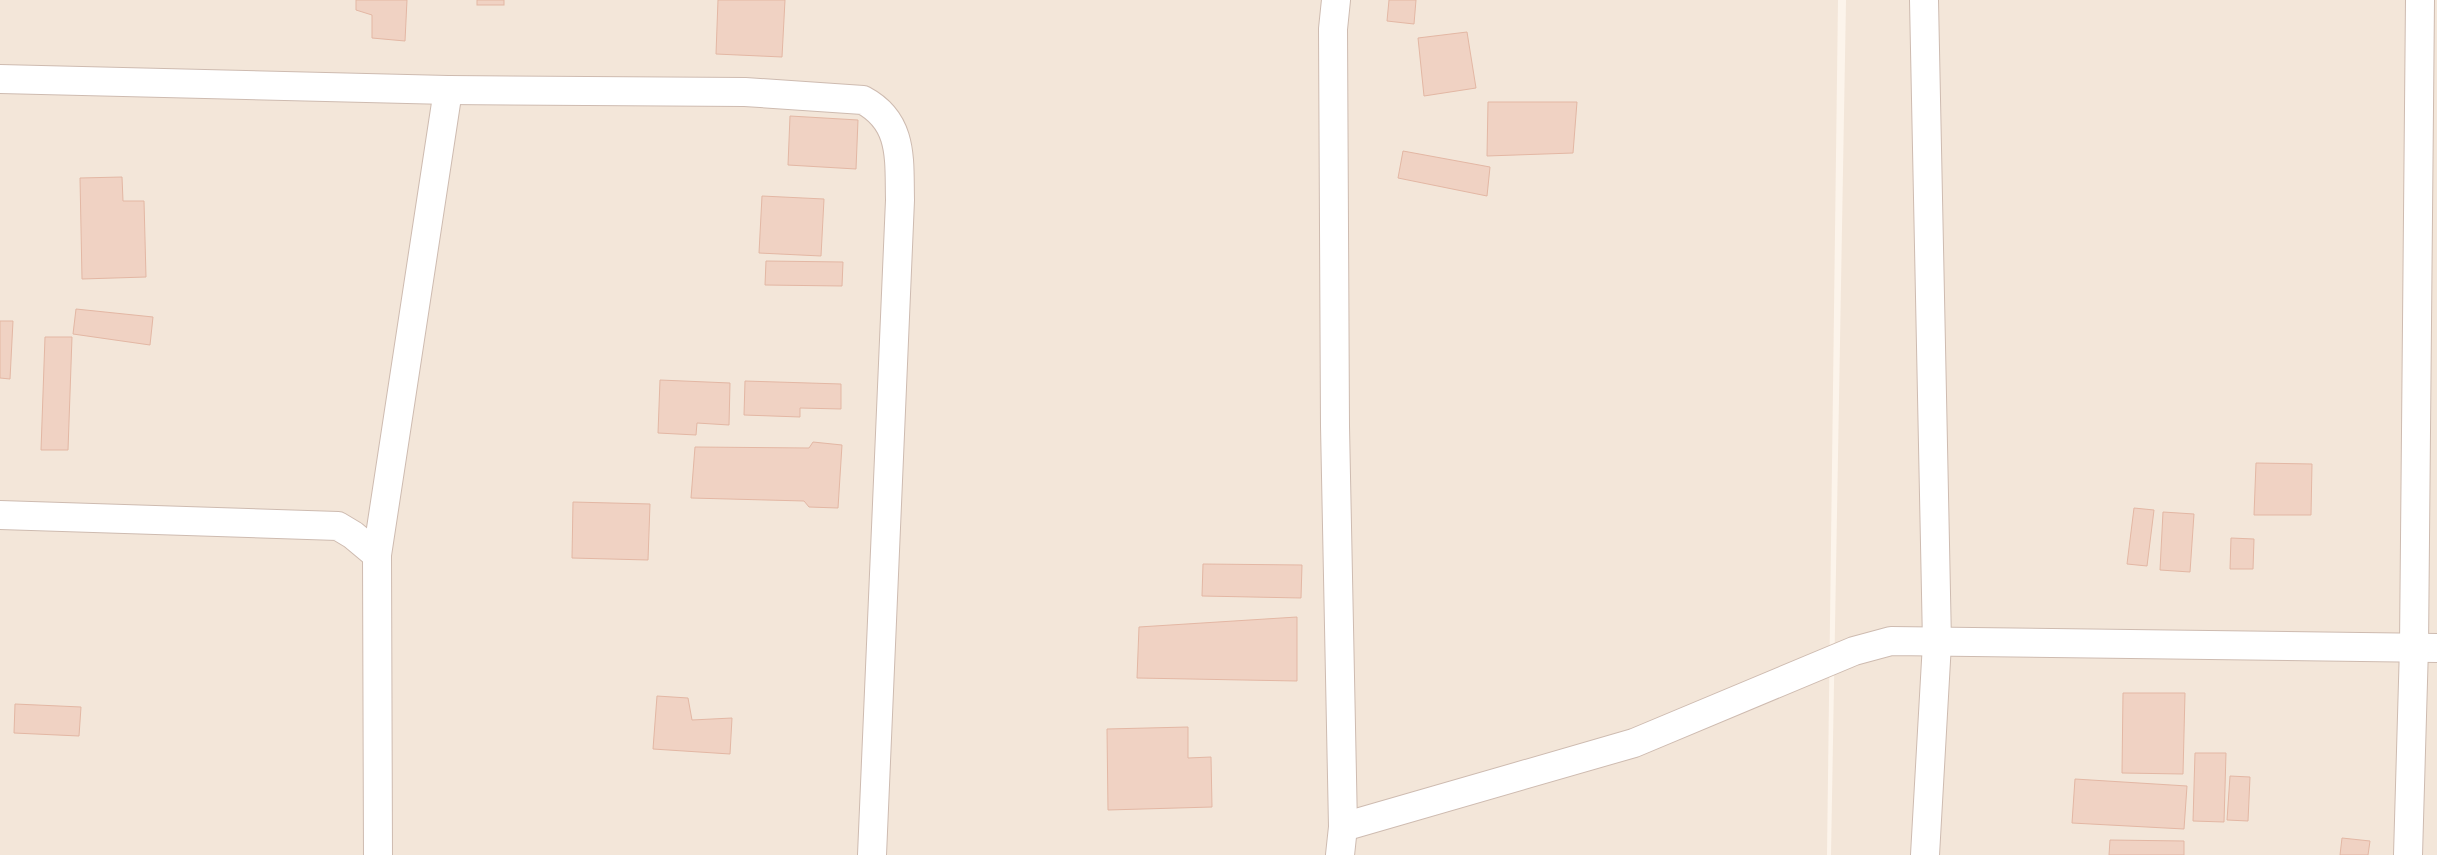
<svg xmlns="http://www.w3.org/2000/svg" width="2437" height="855" viewBox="0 0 2437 855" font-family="Montserrat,sans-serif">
  <rect width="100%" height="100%" fill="#fcf4eb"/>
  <g fill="#f3e6d9">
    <path d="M 0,0 L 1838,0 L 1827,855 L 0,855 Z"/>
    <path d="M 1846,0 L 2437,0 L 2437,855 L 1831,855 Z"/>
  </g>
  <g fill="#f0d2c3" stroke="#e3b7a4">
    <path d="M 356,0 L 407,0 L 405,41 L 372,38 L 372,15 L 356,10 Z"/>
    <rect x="477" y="0" width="27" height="5"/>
    <path d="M 718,0 L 785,0 L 782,57 L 716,54 Z"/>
    <path d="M 1389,0 L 1416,0 L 1414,24 L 1387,21 Z"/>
    <path d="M 1467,32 L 1476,88 L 1424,96 L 1418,38 Z"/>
    <path d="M 1488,102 L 1577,102 L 1573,153 L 1487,156 Z"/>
    <path d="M 790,116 L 858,120 L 856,169 L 788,165 Z"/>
    <path d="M 1403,151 L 1490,167 L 1487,196 L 1398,178 Z"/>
    <path d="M 122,177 L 123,201 L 144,201 L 146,277 L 82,279 L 80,178 Z"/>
    <path d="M 762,196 L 824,199 L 821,256 L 759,253 Z"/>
    <path d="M 766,261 L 843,262 L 842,286 L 765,285 Z"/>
    <path d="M 76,309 L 153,317 L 150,345 L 73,334 Z"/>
    <path d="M 0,321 L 13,321 L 10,379 L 0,378 Z"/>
    <path d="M 45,337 L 72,337 L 68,450 L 41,450 Z"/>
    <path d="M 660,380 L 730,383 L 729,425 L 697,423 L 696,435 L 658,433 Z"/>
    <path d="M 745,381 L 841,384 L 841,409 L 800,408 L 800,417 L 744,415 Z"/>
    <path d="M 813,442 L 842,445 L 838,508 L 809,507 L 804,501 L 691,498 L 695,447 L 809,448 Z"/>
    <path d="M 2256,463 L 2312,464 L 2311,515 L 2254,515 Z"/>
    <path d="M 573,502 L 650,504 L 648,560 L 572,558 Z"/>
    <path d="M 2134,508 L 2154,510 L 2147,566 L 2127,564 Z"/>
    <path d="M 2163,512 L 2194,514 L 2190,572 L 2160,570 Z"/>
    <path d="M 2231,538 L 2254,539 L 2253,569 L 2230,569 Z"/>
    <path d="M 1203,564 L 1302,565 L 1301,598 L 1202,596 Z"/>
    <path d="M 1297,617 L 1297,681 L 1137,678 L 1139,627 Z"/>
    <path d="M 2123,693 L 2185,693 L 2183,774 L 2122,773 Z"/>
    <path d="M 657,696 L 688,698 L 692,720 L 732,718 L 730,754 L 653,749 Z"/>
    <path d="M 15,704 L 81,707 L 79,736 L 14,733 Z"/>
    <path d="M 1188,727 L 1188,758 L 1211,757 L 1212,807 L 1108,810 L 1107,729 Z"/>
    <path d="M 2195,753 L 2226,753 L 2224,822 L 2193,821 Z"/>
    <path d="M 2230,776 L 2250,777 L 2248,821 L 2227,820 Z"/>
    <path d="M 2075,779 L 2187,786 L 2184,829 L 2072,823 Z"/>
    <path d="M 2342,838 L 2370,841 L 2368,855 L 2340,855 Z"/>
    <path d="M 2110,840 L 2184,841 L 2184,855 L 2109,855 Z"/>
  </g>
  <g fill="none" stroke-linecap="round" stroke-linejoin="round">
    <g stroke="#cebbb0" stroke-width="30">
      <g id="minor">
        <path d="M 1336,0 L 1333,29 L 1335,426 L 1343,827 L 1340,855"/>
        <path d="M 1924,0 L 1937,643 L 1925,855"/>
        <path d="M 0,79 L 448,90 L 745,92 L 863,100 C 904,122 899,160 900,200 L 872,855"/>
        <path d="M 0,515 L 338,526 L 353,535 L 377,555"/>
        <path d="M 1343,827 L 1634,743 L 1854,651 L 1891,641 L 2437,648"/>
        <path d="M 378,855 L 377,555 L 448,90"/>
        <path d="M 2408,855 L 2414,647 L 2420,0"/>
      </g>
    </g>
    <use href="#minor" stroke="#fff" stroke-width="28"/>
  </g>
</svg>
